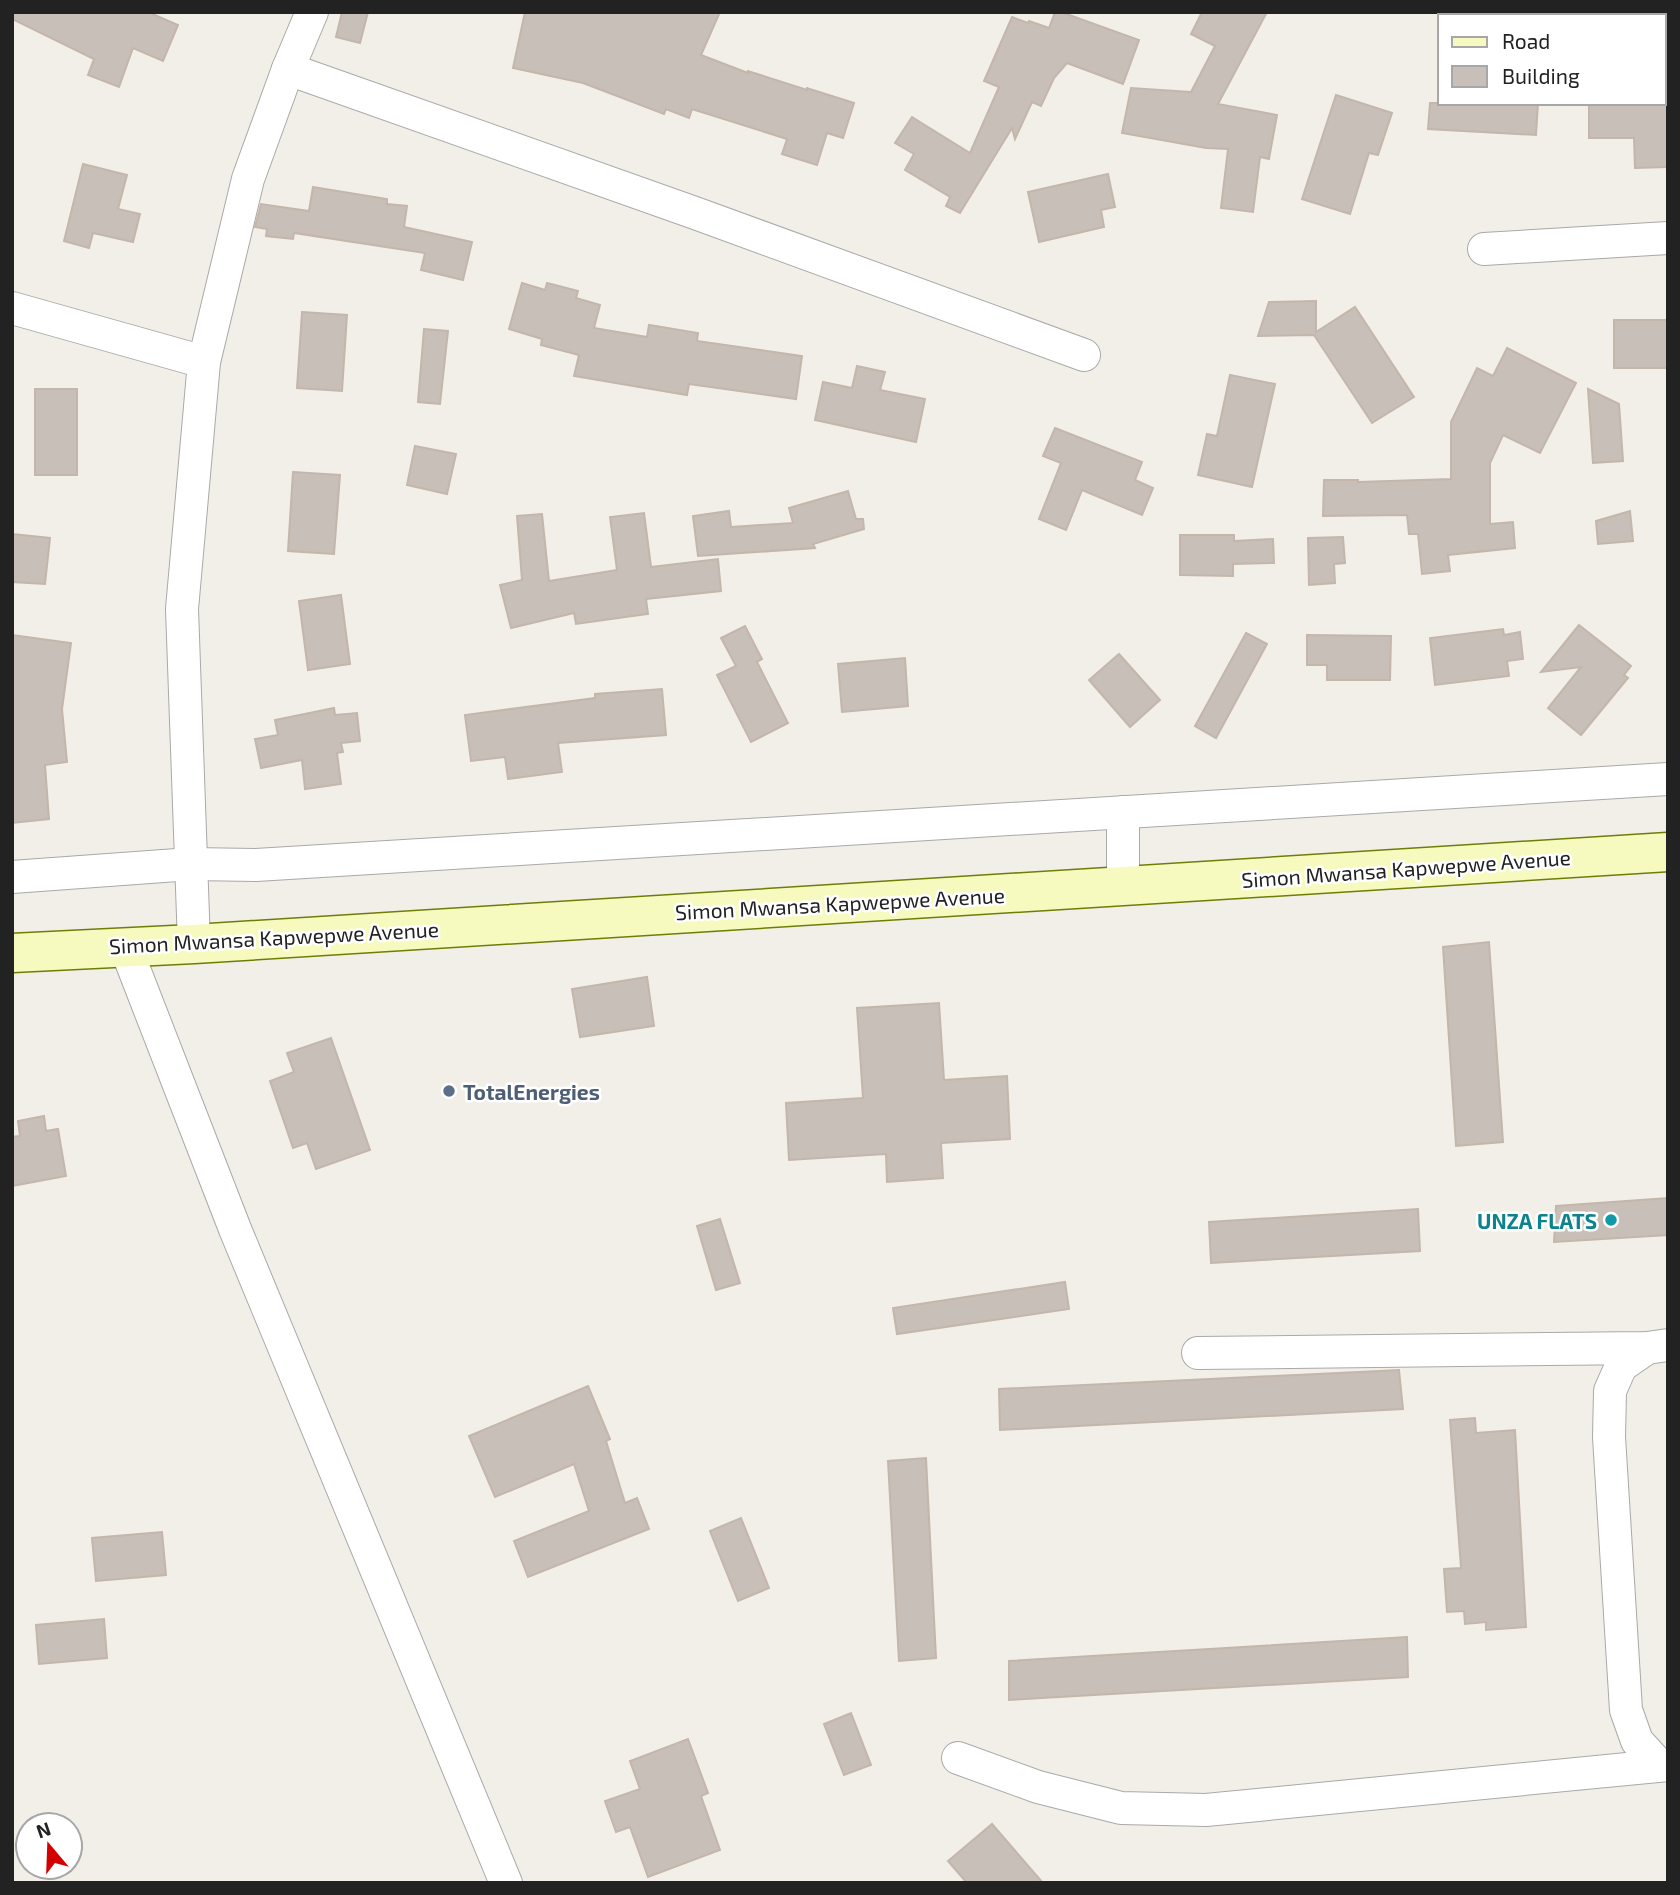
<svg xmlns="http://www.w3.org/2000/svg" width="1680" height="1895" viewBox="0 0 1680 1895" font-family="'Exo 2',sans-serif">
  <rect width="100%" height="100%" fill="#f2efe9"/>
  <g fill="#c7bfb8" stroke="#c4b6ab" stroke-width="2">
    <path d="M 12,12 L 148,12 L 178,25 L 163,61 L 133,48 L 119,87 L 88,75 L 94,59 L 12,19 Z"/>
    <path d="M 342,12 L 368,12 L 360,43 L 336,37 Z"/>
    <path d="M 525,12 L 720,12 L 701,55 L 748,73 L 748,71 L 807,90 L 807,88 L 854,103 L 843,138 L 827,133 L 817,165 L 782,154 L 787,139 L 692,109 L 689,118 L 666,109 L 664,114 L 583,83 L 513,68 Z"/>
    <path d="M 1055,12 L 1061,12 L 1139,40 L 1123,84 L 1067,63 L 1054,78 L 1041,106 L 1032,102 L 1015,139 L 1012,128 L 960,213 L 946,206 L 950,197 L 905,170 L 914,154 L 895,143 L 912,117 L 970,153 L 999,87 L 984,81 L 1012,17 L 1028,23 L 1029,21 L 1049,28 Z"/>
    <path d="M 1202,12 L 1267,12 L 1218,104 L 1277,115 L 1269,159 L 1260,157 L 1253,212 L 1221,208 L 1228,149 L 1206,148 L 1122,133 L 1131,88 L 1191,92 L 1215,46 L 1191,34 Z"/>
    <path d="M 1336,95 L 1392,113 L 1378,155 L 1369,153 L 1350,214 L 1302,199 Z"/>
    <path d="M 1430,103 L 1538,103 L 1536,135 L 1428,129 Z"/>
    <path d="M 1589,103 L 1668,103 L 1668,167 L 1635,168 L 1634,138 L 1589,138 Z"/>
    <path d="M 83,164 L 127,175 L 118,209 L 140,214 L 133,242 L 93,233 L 89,248 L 64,241 Z"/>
    <path d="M 1108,174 L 1115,207 L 1101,210 L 1104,227 L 1039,242 L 1028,192 Z"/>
    <path d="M 313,187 L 387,199 L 387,204 L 407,206 L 404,227 L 472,242 L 463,280 L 421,270 L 425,253 L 294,233 L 293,239 L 266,236 L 267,229 L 255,227 L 261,204 L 309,211 Z"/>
    <path d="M 522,283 L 545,290 L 547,283 L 578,291 L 576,298 L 600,305 L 594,328 L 647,337 L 649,325 L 698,333 L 697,341 L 802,356 L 796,399 L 689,384 L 687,395 L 574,376 L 579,355 L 541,345 L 542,339 L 509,329 Z"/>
    <path d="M 1316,301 L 1316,332 L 1355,307 L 1414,397 L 1372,423 L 1314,335 L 1258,336 L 1269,302 Z"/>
    <path d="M 302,312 L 347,315 L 342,391 L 297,388 Z"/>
    <rect x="1614" y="320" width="54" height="48"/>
    <path d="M 424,329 L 448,331 L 440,404 L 418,402 Z"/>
    <path d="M 1507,348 L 1576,383 L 1540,453 L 1503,435 L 1490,463 L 1490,524 L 1513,522 L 1515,548 L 1448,555 L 1450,571 L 1422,574 L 1418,534 L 1409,534 L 1407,515 L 1323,516 L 1324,480 L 1358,480 L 1358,482 L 1451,479 L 1451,422 L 1477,368 L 1493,376 Z"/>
    <path d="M 857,366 L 885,372 L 880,390 L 925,399 L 916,442 L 815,420 L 823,382 L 852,388 Z"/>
    <path d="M 1230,375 L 1275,384 L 1252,487 L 1198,475 L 1207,434 L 1217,436 Z"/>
    <rect x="35" y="389" width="42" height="86"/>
    <path d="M 1588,389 L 1619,404 L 1623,461 L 1593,463 Z"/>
    <path d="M 1055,428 L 1142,462 L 1135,480 L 1153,488 L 1142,515 L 1082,490 L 1066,530 L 1039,519 L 1061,463 L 1043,456 Z"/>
    <path d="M 415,446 L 456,454 L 447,494 L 407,485 Z"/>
    <path d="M 293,472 L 340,475 L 334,554 L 288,551 Z"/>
    <path d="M 848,491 L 856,519 L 863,519 L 864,529 L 813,544 L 815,548 L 698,556 L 693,516 L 729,511 L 731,527 L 793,523 L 789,508 Z"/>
    <path d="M 1630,511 L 1633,541 L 1598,544 L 1596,521 Z"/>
    <path d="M 644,513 L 651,567 L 718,559 L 721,591 L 646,599 L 648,614 L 576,624 L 574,613 L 511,628 L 500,585 L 522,580 L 517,516 L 542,514 L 549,581 L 617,570 L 610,517 Z"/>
    <path d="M 12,534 L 50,538 L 45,584 L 12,582 Z"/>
    <path d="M 1180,535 L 1234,535 L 1234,541 L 1273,539 L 1274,563 L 1233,564 L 1233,576 L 1180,575 Z"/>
    <path d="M 1343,537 L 1345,563 L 1334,564 L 1335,583 L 1309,585 L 1308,538 Z"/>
    <path d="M 341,595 L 350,664 L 308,670 L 299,601 Z"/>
    <path d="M 1579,625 L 1631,666 L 1624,675 L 1628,678 L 1581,735 L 1548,708 L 1581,667 L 1541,672 Z"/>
    <path d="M 745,626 L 762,659 L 757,662 L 788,723 L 751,742 L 717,675 L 736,666 L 721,638 Z"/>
    <path d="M 1503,629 L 1504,635 L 1520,632 L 1523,659 L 1507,661 L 1509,676 L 1435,685 L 1430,638 Z"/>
    <path d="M 1246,633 L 1267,644 L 1216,738 L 1195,726 Z"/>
    <path d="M 12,635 L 71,643 L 62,709 L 67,762 L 45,765 L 49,819 L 12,823 Z"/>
    <path d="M 1307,635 L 1391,636 L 1390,680 L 1327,680 L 1327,665 L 1307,665 Z"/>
    <path d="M 1119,654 L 1160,700 L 1130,727 L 1089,680 Z"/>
    <path d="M 905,658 L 908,706 L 842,712 L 838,664 Z"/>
    <path d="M 662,689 L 666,735 L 558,743 L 562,772 L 508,779 L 505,757 L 471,761 L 465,715 L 595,698 L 595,694 Z"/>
    <path d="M 334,708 L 335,715 L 357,713 L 360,741 L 341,743 L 343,752 L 337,753 L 341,784 L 305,789 L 302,760 L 261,768 L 255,739 L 278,735 L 275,720 Z"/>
    <path d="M 1489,942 L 1503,1142 L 1456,1146 L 1443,947 Z"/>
    <path d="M 647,977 L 654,1026 L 580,1037 L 572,989 Z"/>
    <path d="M 939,1003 L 944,1080 L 1007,1076 L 1010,1139 L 941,1143 L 943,1178 L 887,1182 L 886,1154 L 789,1160 L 786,1103 L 863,1098 L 857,1008 Z"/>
    <path d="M 331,1038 L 370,1150 L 316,1169 L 307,1143 L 293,1148 L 270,1081 L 294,1072 L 287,1053 Z"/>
    <path d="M 44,1116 L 46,1131 L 58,1129 L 66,1176 L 12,1186 L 12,1137 L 20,1136 L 18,1121 Z"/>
    <path d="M 1668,1198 L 1668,1235 L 1554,1242 L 1556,1206 Z"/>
    <path d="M 1418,1209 L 1420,1251 L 1211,1263 L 1209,1222 Z"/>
    <path d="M 720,1219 L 740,1283 L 716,1290 L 697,1226 Z"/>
    <path d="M 1065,1282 L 1069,1309 L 897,1334 L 893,1308 Z"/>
    <path d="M 1399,1370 L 1403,1409 L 1000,1430 L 999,1389 Z"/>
    <path d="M 588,1386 L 610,1439 L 606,1441 L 625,1503 L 637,1498 L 649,1529 L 528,1577 L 514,1541 L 589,1511 L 574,1464 L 495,1497 L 469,1436 Z"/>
    <path d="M 1475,1418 L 1476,1433 L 1515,1430 L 1526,1627 L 1486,1630 L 1486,1622 L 1465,1624 L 1464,1611 L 1447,1612 L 1444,1569 L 1461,1568 L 1450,1420 Z"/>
    <path d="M 926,1458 L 936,1658 L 899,1661 L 888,1461 Z"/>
    <path d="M 741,1518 L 769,1588 L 738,1601 L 710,1531 Z"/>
    <path d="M 162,1532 L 166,1575 L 96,1581 L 92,1538 Z"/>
    <path d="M 104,1619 L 107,1658 L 39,1664 L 36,1625 Z"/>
    <path d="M 1407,1637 L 1408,1677 L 1009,1700 L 1009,1661 Z"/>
    <path d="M 851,1713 L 871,1765 L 844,1775 L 824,1724 Z"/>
    <path d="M 688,1739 L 708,1793 L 701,1796 L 720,1850 L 648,1877 L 630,1827 L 616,1832 L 605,1801 L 640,1789 L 630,1761 Z"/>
    <path d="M 992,1824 L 1043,1883 L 967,1883 L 948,1861 Z"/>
  </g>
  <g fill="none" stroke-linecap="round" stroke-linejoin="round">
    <g stroke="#a9a9a9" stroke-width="34">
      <g id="street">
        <path d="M 288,69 L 695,213 L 1084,355"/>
        <path d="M 1484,249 L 1668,238"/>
        <path d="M 12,308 L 204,362"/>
        <path d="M 12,877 L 191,864 L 256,865 L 1668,779"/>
        <path d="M 1123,886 L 1123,812"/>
        <path d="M 194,944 L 182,609 L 204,362 L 248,179 L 288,69 L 312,12"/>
        <path d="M 125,946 L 235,1229 L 506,1883"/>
        <path d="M 1647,1348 L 1621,1366 L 1610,1391 L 1609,1437 L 1626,1710 L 1637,1741 L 1659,1765"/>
        <path d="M 1198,1353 L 1647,1348 L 1668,1345"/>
        <path d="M 958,1758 L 1038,1787 L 1121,1808 L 1206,1810 L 1668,1765"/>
      </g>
    </g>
    <g stroke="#707d05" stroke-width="41">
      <path id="secondary" d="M 12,953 L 194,944 L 1668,852"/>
    </g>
    <use href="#street" stroke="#fff" stroke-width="32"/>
    <use href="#secondary" stroke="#f7fabf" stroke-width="38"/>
  </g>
  <circle fill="#5c6f8a" stroke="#fff" stroke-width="2.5" cx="449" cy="1091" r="7"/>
  <circle fill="#0f9aa8" stroke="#fff" stroke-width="2.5" cx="1611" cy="1220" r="7"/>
  <g text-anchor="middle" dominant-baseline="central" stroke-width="5" stroke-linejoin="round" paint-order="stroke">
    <g font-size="21" fill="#222" stroke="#fff">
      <text transform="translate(1406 868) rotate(-4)">Simon Mwansa Kapwepwe Avenue</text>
      <text transform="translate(840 903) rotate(-3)">Simon Mwansa Kapwepwe Avenue</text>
      <text transform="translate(274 937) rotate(-3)">Simon Mwansa Kapwepwe Avenue</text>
    </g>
    <g font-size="21" font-weight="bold" fill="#4e5e75" stroke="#fff" text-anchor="start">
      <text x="463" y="1091">TotalEnergies</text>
    </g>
    <g font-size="21" font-weight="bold" fill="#0d838f" stroke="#fff" text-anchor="end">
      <text x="1597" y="1220">UNZA FLATS</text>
    </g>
  </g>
  <rect width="1680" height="1895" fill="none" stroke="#222222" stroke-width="28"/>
  <rect x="1438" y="14" width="228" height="91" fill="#ffffff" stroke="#a7a7a7" stroke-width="2"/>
  <rect x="1452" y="37" width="35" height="10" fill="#f7fabf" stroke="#a7a7a7" stroke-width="2"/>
  <text x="1502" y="49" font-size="21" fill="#222222">Road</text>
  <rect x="1452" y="66" width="35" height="21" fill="#c7bfb8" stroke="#a7a7a7" stroke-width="2"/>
  <text x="1502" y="84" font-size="21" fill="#222222">Building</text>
  <g transform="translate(49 1846) rotate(341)"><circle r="33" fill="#ffffff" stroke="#a7a7a7" stroke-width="2"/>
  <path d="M0-5L12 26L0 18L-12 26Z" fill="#d40000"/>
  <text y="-10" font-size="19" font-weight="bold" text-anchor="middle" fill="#222222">N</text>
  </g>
</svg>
